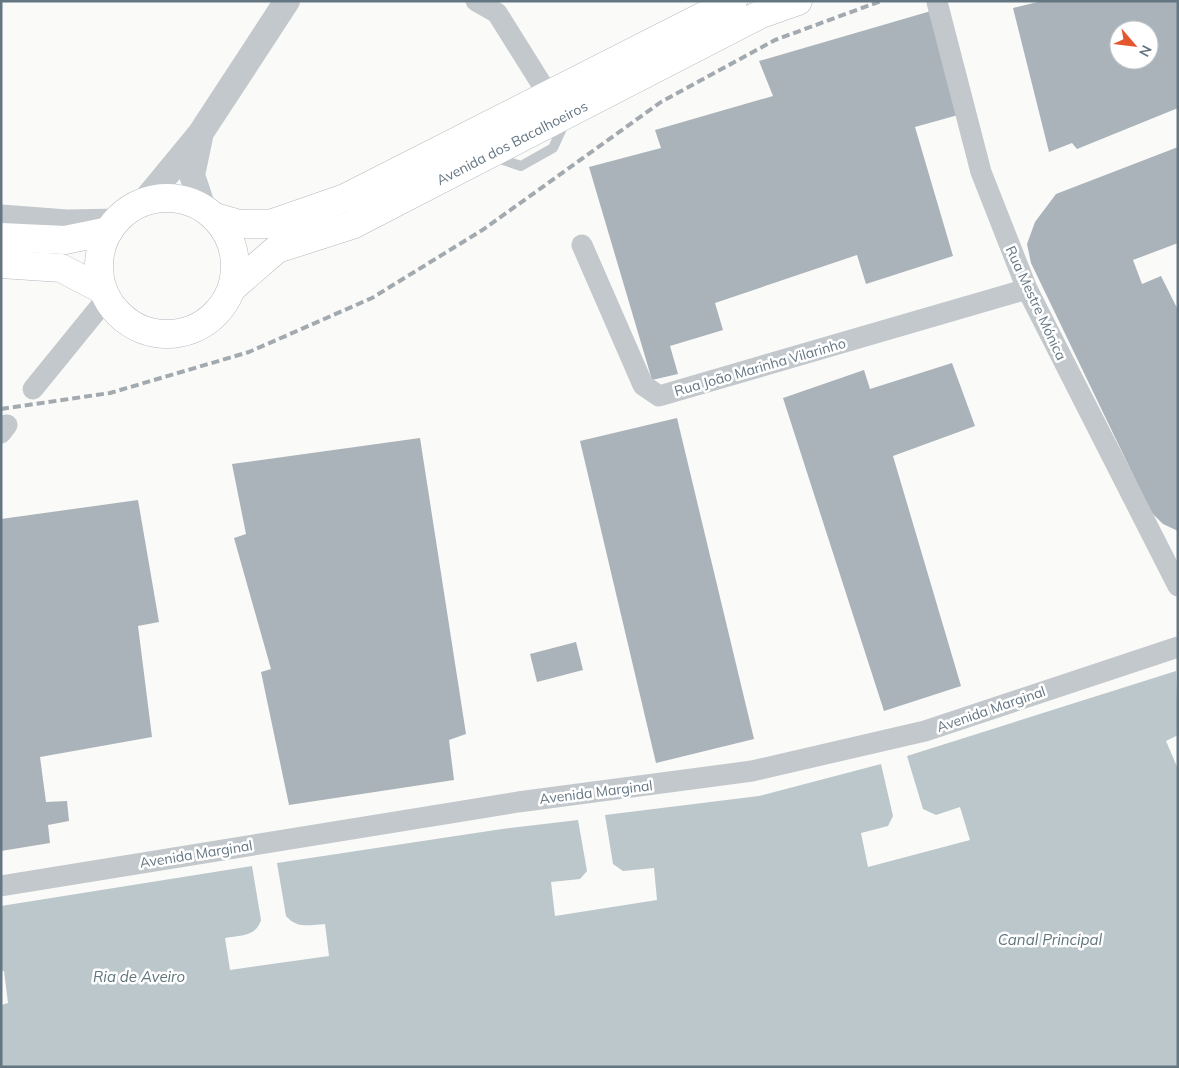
<svg xmlns="http://www.w3.org/2000/svg" width="1179" height="1068" viewBox="0 0 1179 1068" font-family="Mulish,sans-serif">
  <rect width="100%" height="100%" fill="#fafaf8"/>
  <path fill="#bbc7cb" d="M 1176,671 L 1178,735 L 1166,741 L 1178,769 L 1178,1067 L 1,1067 L 1,1005 L 8,1003 L 4,971 L 1,971 L 1,906 L 252,866 L 261,920 C 256,937 240,935 225,938 L 230,970 L 329,956 L 325,924 C 310,925 297,929 286,916 L 277,863 L 502,829 L 578,820 L 587,871 L 580,879 L 551,882 L 555,916 L 657,900 L 654,868 L 623,871 L 613,864 L 605,815 L 759,796 L 881,764 L 893,816 L 888,826 L 861,833 L 868,867 L 970,840 L 960,807 L 936,815 L 923,809 L 907,756 Z"/>
  <g fill="#aab3b9" fill-rule="evenodd">
    <path d="M 1042,1 L 1178,1 L 1178,108 L 1077,149 L 1072,143 L 1049,152 L 1013,8 ZM 1119,30 L 1149,30 L 1149,60 L 1119,60 Z"/>
    <path d="M 931,11 L 958,115 L 915,127 L 953,256 L 866,284 L 857,255 L 715,303 L 723,330 L 670,346 L 678,374 L 652,380 L 589,167 L 661,148 L 655,130 L 773,96 L 759,61 Z"/>
    <path d="M 1178,147 L 1178,243 L 1133,260 L 1142,284 L 1161,276 L 1178,310 L 1178,531 L 1163,524 L 1151,512 L 1031,263 L 1027,244 L 1035,222 L 1056,194 Z"/>
    <path d="M 952,363 L 975,426 L 893,456 L 961,686 L 884,711 L 783,398 L 864,370 L 870,389 Z"/>
    <path d="M 677,418 L 754,739 L 656,763 L 580,441 Z"/>
    <path d="M 420,438 L 466,734 L 449,740 L 454,780 L 289,805 L 261,672 L 271,669 L 234,538 L 246,534 L 232,464 Z"/>
    <path d="M 138,500 L 159,622 L 138,626 L 152,737 L 40,757 L 46,802 L 67,801 L 69,821 L 48,825 L 50,843 L 1,851 L 1,519 Z"/>
    <path d="M 576,642 L 583,670 L 537,682 L 530,654 Z"/>
  </g>
  <g fill="none" stroke-linecap="round" stroke-linejoin="round">
    <g stroke="#b3babf" stroke-width="29">
      <g id="secondary">
        <circle cx="167" cy="266" r="68"/>
        <path d="M 215,217 L 239,224 L 270,224 L 345,198 L 733,1"/>
        <path d="M 1,237 L 65,240 L 109,231"/>
        <path d="M 1,264 L 61,268 L 103,290"/>
        <path d="M 232,288 L 277,249 L 352,225 L 761,14 L 798,1"/>
      </g>
    </g>
    <path stroke="#c3c8cc" stroke-width="10" d="M 494,157 L 521,166 L 553,148 L 565,122"/>
    <g stroke="#c3c8cc" stroke-width="21">
      <path d="M 476,1 L 497,13 L 549,96"/>
      <path d="M 937,2 L 981,172 L 1027,289 L 1178,586"/>
      <path d="M 1,215 L 67,220 L 118,219"/>
      <path d="M 582,245 L 643,385 L 659,396 L 1027,289"/>
      <path d="M 33,389 L 107,298"/>
      <path d="M 1,433 L 7,425"/>
      <path d="M 1,886 L 518,802 L 752,771 L 925,731 L 1178,647"/>
    </g>
    <g stroke="#c3c8cc" stroke-width="26">
      <path d="M 200,137 L 192,175 L 203,208"/>
      <path d="M 144,202 L 200,134 L 287,1"/>
    </g>
    <use href="#secondary" stroke="#fff" stroke-width="28"/>
    <path stroke="#a2aab0" stroke-width="4" stroke-dasharray="8 4" stroke-linecap="butt" d="M 1,409 L 110,393 L 249,352 L 372,298 L 484,229 L 661,102 L 775,40 L 881,1"/>
  </g>
  <g text-anchor="middle" dominant-baseline="central" stroke-width="5" stroke-linejoin="round" paint-order="stroke">
    <g font-size="14" fill="#657683" stroke="#fff">
      <text transform="translate(512 143) rotate(-27)">Avenida dos Bacalhoeiros</text>
      <text transform="translate(1036 303) rotate(65)">Rua Mestre Mónica</text>
      <text transform="translate(760 367) rotate(-16)">Rua João Marinha Vilarinho</text>
      <text transform="translate(991 709) rotate(-19)">Avenida Marginal</text>
      <text transform="translate(596 792) rotate(-7)">Avenida Marginal</text>
      <text transform="translate(196 854) rotate(-9)">Avenida Marginal</text>
    </g>
    <g font-size="15" font-style="italic" fill="#60757c" stroke="#fff">
      <text x="1050" y="939">Canal Principal</text>
      <text x="139" y="976">Ria de Aveiro</text>
    </g>
  </g>
  <rect width="1179" height="1068" fill="none" stroke="#657683" stroke-width="5"/>
  <g transform="translate(1134 45) rotate(118)"><circle r="24" fill="#ffffff" stroke="#c1c8cd"/>
  <path d="M0-4L9 19L0 12L-9 19Z" fill="#e4572e"/>
  <text y="-8" font-size="14" font-weight="bold" text-anchor="middle" fill="#657683">N</text>
  </g>
</svg>
